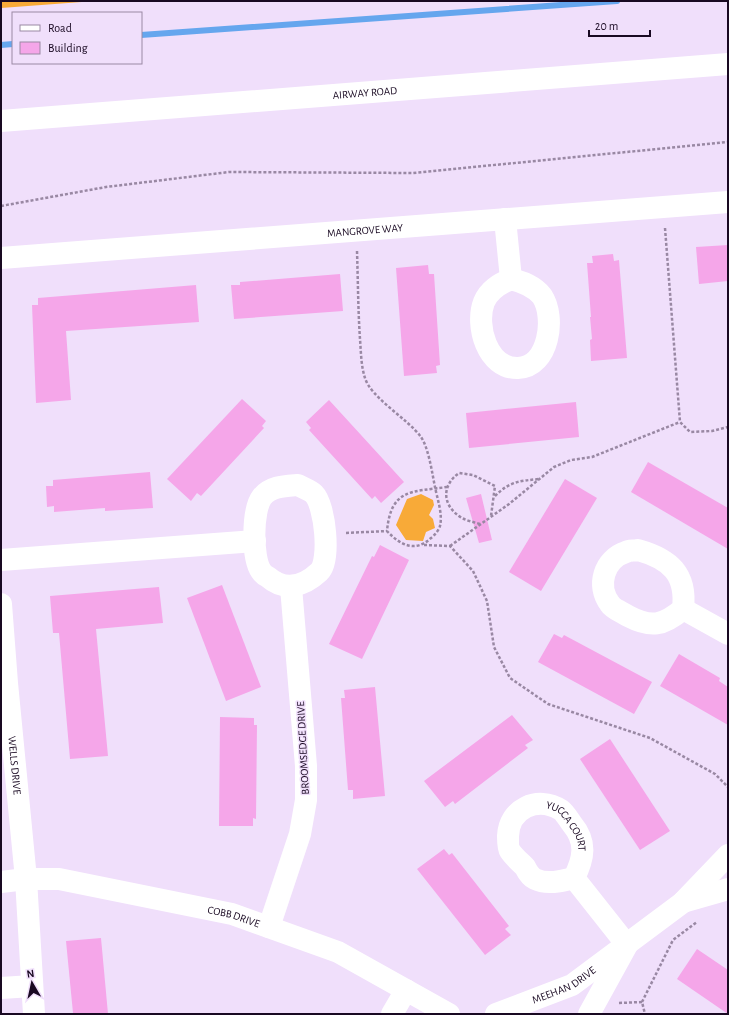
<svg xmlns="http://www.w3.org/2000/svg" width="729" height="1015" viewBox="0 0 729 1015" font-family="'Alegreya Sans',sans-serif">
  <rect width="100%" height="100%" fill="#f0dffb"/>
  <g fill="#f8aa38">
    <path d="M 1,1 L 95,1 L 1,8 Z"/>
    <path d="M 421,494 L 433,500 L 434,505 L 429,515 L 433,519 L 435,528 L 426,532 L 423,541 L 406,540 L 396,525 L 407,499 Z"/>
  </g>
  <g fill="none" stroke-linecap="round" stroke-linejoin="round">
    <g stroke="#65a6ee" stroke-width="6">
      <path d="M 141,35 L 617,1"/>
      <path d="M 1,45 L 13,44"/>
    </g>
  </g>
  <g fill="#f5a6e9">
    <path d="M 728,245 L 728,281 L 699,284 L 696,247 Z"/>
    <path d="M 613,254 L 614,261 L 619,260 L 627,358 L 591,361 L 590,340 L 592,339 L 590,317 L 591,317 L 587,263 L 593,263 L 592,256 Z"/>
    <path d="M 428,265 L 429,274 L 434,274 L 440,365 L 436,366 L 437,373 L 404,376 L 396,268 Z"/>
    <path d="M 340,274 L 343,311 L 234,319 L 231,285 L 240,285 L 240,282 Z"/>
    <path d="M 196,285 L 199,322 L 66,331 L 71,400 L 36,403 L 32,305 L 38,305 L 38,298 Z"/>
    <path d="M 242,399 L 266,421 L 262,426 L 264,428 L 201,496 L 197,493 L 191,501 L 167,479 Z"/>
    <path d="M 329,400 L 404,482 L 381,503 L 375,496 L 372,499 L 309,430 L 311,428 L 306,422 Z"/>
    <path d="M 576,402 L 579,437 L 469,448 L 466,413 Z"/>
    <path d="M 648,462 L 728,508 L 728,549 L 631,492 Z"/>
    <path d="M 150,472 L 153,508 L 105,511 L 105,508 L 54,512 L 54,506 L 47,507 L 46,486 L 53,486 L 53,480 Z"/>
    <path d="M 565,479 L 597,498 L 541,591 L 509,572 Z"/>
    <path d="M 481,494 L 492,540 L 479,543 L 466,498 Z"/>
    <path d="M 380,545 L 409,560 L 362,659 L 329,644 L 372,556 L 374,557 Z"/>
    <path d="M 222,585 L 261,687 L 226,701 L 187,598 Z"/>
    <path d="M 159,587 L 163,623 L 96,629 L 108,756 L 70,759 L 59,633 L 53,633 L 50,596 Z"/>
    <path d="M 554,634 L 562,638 L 564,635 L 652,682 L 634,714 L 538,662 Z"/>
    <path d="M 679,654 L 720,678 L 719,681 L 728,687 L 728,725 L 660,686 Z"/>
    <path d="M 375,687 L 385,796 L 353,799 L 353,790 L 348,790 L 341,698 L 345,698 L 344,690 Z"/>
    <path d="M 512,715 L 533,740 L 525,745 L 528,748 L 455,804 L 453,801 L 445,807 L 424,781 Z"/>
    <path d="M 220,717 L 254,718 L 254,725 L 257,725 L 256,819 L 253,818 L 253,826 L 219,826 Z"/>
    <path d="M 610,739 L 670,831 L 640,850 L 580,759 Z"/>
    <path d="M 444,849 L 449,855 L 452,853 L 509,926 L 505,929 L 511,935 L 485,955 L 417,869 Z"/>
    <path d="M 101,938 L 108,1014 L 76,1014 L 73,1013 L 66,941 Z"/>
    <path d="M 697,949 L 728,970 L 728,1014 L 677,979 Z"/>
  </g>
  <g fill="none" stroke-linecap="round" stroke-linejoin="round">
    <g stroke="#9988a3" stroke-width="2.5" stroke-dasharray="3 2" stroke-linecap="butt">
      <path d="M 1,206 L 106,187 L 229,172 L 413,173 L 728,142"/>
      <path d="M 665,228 L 680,422 L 690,432 L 712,431 L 728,427"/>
      <path d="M 357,251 C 358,280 358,310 360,339 C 361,352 361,366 365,378 C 371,398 408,419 421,437 C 429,449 432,473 435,487 C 437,498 443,514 440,526 C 439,530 434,536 431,538 C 415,553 400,545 387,531 C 391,488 412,492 447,487"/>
      <path d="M 495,496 C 510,481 520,481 539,479"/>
      <path d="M 480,524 C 474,522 467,521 462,518 C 442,506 441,486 459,473 L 473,475 L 495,486 L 491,516"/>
      <path d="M 346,533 L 387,531"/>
      <path d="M 424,545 L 450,546 L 473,571 L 487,601 L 494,647 L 510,678 L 548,704 L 650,738 L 715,774 L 728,787"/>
      <path d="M 450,546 L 509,504 L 554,467 L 571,460 L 592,457 L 680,422"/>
      <path d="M 642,1002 L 673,940 L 697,922"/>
      <path d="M 619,1003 L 642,1002 L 645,1014"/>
    </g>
    <g stroke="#fff" stroke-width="22">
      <path d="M 505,219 L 511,279 C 499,284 489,290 484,302 C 475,325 487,369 518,368 C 549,367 556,317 542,296 C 534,286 523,282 511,279"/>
      <path id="s1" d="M 1,258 L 728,202"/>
      <path d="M 298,485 C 303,488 310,490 314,494 C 325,505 331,561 319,572 C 304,586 285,592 268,577 C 266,576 263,574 261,571 C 252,558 252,510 262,497 C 271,486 285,486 298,485 Z"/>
      <path d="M 638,550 C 670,559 687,574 683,609 C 663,626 651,628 628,616 C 622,612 613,609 610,604 C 596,586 604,559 626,552 C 629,550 634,551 638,550 Z"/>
      <path d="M 1,560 L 255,541"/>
      <path id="s2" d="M 1,604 L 7,683 L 26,879 L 34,1014"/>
      <path d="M 683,609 L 728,634"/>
      <path id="s3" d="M 574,878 C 562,881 547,885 535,879 C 531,877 527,871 525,867 C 520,862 514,857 510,851 C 508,848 508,841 508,836 C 509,809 537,795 561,810 C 565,813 569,820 572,824 C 587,842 584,858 574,878 L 627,945 L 589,1014"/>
      <path id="s4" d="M 1,882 L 26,879 L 59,879 L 232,914 L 338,952 L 449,1014"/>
      <path d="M 683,902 L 728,889"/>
      <path d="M 269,927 L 300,834 L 306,800 L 306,766 L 291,587"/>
      <path d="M 1,988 L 32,986"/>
      <path d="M 392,1014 L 406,990"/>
      <path id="s5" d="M 496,1014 L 572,985 L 682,903 L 728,855"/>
    </g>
    <path stroke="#fff" stroke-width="22" id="s6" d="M 1,121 L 728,64"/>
  </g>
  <g text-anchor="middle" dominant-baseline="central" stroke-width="3" stroke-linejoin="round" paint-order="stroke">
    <g font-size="11" fill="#190922" stroke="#f0dffb">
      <text stroke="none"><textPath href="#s6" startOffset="365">AIRWAY ROAD</textPath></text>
      <text stroke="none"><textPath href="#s1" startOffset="365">MANGROVE WAY</textPath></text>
      <text transform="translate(303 748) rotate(-93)">BROOMSEDGE DRIVE</text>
      <text stroke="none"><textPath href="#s2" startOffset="162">WELLS DRIVE</textPath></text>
      <text stroke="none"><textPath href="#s3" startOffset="181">YUCCA COURT</textPath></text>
      <text stroke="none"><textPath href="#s4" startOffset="237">COBB DRIVE</textPath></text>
      <text stroke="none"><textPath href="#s5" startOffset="74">MEEHAN DRIVE</textPath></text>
    </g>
  </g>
  <rect width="729" height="1015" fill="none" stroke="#190922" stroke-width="4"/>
  <rect x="12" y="12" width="130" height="52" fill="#f0dffb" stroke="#9a89a4"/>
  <rect x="20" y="25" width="20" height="6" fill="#ffffff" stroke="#9a89a4"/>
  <text x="48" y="32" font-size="12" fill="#190922">Road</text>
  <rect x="20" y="42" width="20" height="12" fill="#f5a6e9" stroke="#9a89a4"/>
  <text x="48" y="52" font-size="12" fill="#190922">Building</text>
  <g transform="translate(32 983) rotate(351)" stroke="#f0dffb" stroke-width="3" paint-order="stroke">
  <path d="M0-3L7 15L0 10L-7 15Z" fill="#190922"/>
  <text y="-6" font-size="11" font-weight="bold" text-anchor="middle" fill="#190922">N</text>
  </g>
  <path d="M589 30v6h61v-6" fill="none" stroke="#190922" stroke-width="2"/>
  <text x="595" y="30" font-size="12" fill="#190922" stroke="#f0dffb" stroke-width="3" paint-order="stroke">20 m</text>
</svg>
